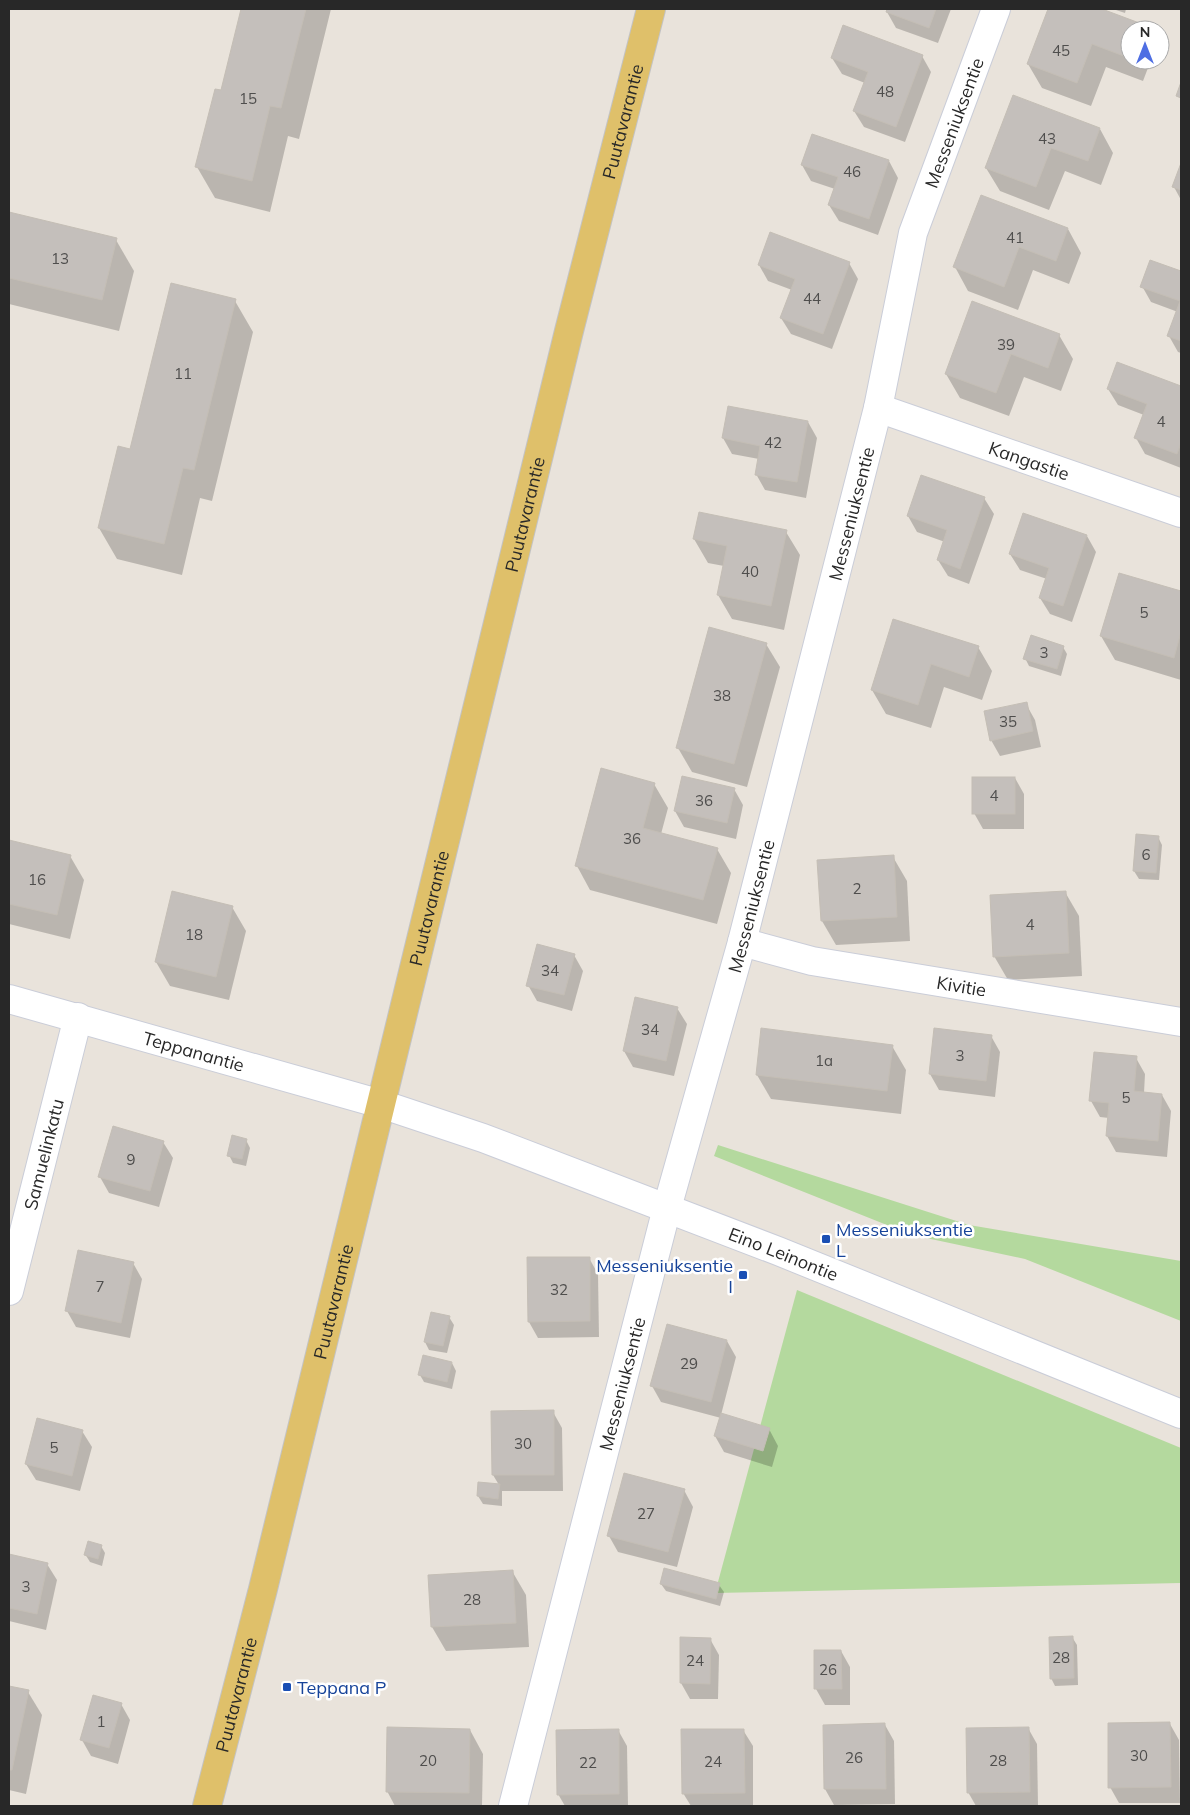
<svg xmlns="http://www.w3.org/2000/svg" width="1190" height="1815" viewBox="0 0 1190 1815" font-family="Mulish,sans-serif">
  <rect width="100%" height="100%" fill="#e9e3db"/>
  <g fill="#b4d99e">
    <path d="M 718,1145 L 969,1225 L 1181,1261 L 1181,1321 L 1025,1259 L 912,1235 L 714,1156 Z"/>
    <path d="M 797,1290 L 1181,1448 L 1181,1583 L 715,1593 Z"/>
  </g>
  <g fill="#0003">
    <path d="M 242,9 L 331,9 L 299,139 L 288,136 L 270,212 L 215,198 L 197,167 L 221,92 Z"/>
    <path d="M 888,9 L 951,9 L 938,43 L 896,28 L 887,12 Z"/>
    <path d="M 1049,9 L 1098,9 L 1141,25 L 1144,30 L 1130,30 L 1130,60 L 1151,60 L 1143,81 L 1106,67 L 1091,106 L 1042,88 L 1028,64 Z"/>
    <path d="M 1113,9 L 1126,9 L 1125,13 Z"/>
    <path d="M 922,56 L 931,72 L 905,142 L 864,127 L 854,111 L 865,83 L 842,74 L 832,58 Z"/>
    <path d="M 1100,129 L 1113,153 L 1101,185 L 1065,171 L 1049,210 L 1000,191 L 986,168 Z"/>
    <path d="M 812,135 L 889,161 L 898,178 L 878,235 L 839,221 L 829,205 L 835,189 L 811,181 L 802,165 Z"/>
    <path d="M 1181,166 L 1181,200 L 1174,187 Z"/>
    <path d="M 9,213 L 116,240 L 134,271 L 119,331 L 9,304 Z"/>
    <path d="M 1068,229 L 1081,253 L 1069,284 L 1033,270 L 1018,310 L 968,291 L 955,267 Z"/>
    <path d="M 1151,261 L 1181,273 L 1181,353 L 1178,352 L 1169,336 L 1178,312 L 1151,302 L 1142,286 Z"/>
    <path d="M 849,263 L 858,279 L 832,349 L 791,334 L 781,318 L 792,290 L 768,281 L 759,265 Z"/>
    <path d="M 235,301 L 253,332 L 212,501 L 200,498 L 182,575 L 117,559 L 99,528 L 131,451 Z"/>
    <path d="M 1059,335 L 1073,359 L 1061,391 L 1024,377 L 1009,416 L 960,398 L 946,374 Z"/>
    <path d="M 1118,364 L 1181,387 L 1181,468 L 1145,454 L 1136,438 L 1144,415 L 1118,405 L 1108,389 Z"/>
    <path d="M 808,422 L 817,438 L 806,498 L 765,490 L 756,474 L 759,459 L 732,454 L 723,438 Z"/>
    <path d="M 984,498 L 994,514 L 969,584 L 948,576 L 938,560 L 945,542 L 917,532 L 908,516 Z"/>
    <path d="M 786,532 L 800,555 L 784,630 L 732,619 L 718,595 L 724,566 L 708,563 L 694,539 Z"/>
    <path d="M 1087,536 L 1096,552 L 1072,622 L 1050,614 L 1040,598 L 1047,579 L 1020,570 L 1010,554 Z"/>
    <path d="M 1120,574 L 1181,592 L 1181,680 L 1115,660 L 1101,636 Z"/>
    <path d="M 894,620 L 978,647 L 992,671 L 982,700 L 944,687 L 931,728 L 886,714 L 872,690 Z"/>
    <path d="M 766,644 L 780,667 L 747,787 L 692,772 L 678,748 Z"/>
    <path d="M 1063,647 L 1067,654 L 1061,676 L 1029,666 L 1025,658 Z"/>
    <path d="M 1026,704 L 1035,720 L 1041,747 L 1000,756 L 991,740 Z"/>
    <path d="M 683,777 L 734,789 L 743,805 L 736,839 L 684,827 L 675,811 Z"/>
    <path d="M 1015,778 L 1024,794 L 1024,829 L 983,829 L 974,813 Z"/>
    <path d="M 654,784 L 668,808 L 661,834 L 717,849 L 731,873 L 717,924 L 590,890 L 577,866 Z"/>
    <path d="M 1137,836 L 1158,837 L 1162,845 L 1159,880 L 1139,879 L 1134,871 Z"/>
    <path d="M 9,841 L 70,856 L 84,880 L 70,939 L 9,924 Z"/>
    <path d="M 893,857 L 907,881 L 910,941 L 836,945 L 822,921 Z"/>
    <path d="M 1065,892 L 1079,916 L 1082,976 L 1008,980 L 994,956 Z"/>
    <path d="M 232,907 L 246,931 L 229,1000 L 170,986 L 156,962 Z"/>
    <path d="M 574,955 L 583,971 L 572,1011 L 537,1001 L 528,985 Z"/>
    <path d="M 677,1008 L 687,1024 L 674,1076 L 633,1067 L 624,1051 Z"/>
    <path d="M 991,1036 L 1000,1052 L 995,1097 L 939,1090 L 930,1074 Z"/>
    <path d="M 892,1046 L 906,1070 L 901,1114 L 771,1099 L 757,1075 Z"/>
    <path d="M 1136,1058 L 1145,1074 L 1144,1093 L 1162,1095 L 1171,1111 L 1167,1157 L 1116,1152 L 1107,1136 L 1109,1118 L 1100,1117 L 1091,1101 Z"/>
    <path d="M 246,1140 L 250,1148 L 246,1166 L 233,1163 L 229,1155 Z"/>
    <path d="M 163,1142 L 173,1158 L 159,1207 L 109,1193 L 100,1177 Z"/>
    <path d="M 589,1258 L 598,1274 L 599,1337 L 538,1338 L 529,1322 Z"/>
    <path d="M 133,1263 L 142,1279 L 130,1338 L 76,1327 L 67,1311 Z"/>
    <path d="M 449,1317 L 454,1325 L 447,1353 L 429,1350 L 425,1342 Z"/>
    <path d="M 727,1341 L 736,1357 L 721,1415 L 769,1429 L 778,1446 L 772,1467 L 724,1452 L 715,1436 L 721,1418 L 661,1402 L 652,1386 Z"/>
    <path d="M 452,1363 L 456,1371 L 452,1389 L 424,1382 L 420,1375 Z"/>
    <path d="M 492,1412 L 553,1412 L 562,1428 L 563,1491 L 502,1491 L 502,1506 L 483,1504 L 478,1496 L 499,1485 L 493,1475 Z"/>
    <path d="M 82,1431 L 92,1447 L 80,1491 L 36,1480 L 26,1464 Z"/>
    <path d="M 684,1490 L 693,1507 L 677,1567 L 618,1552 L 609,1536 Z"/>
    <path d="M 101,1546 L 105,1553 L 102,1566 L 90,1562 L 85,1554 Z"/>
    <path d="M 9,1555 L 47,1564 L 57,1580 L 46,1630 L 9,1621 Z"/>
    <path d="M 512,1571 L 526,1595 L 529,1647 L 446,1651 L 432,1627 L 430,1576 Z"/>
    <path d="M 661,1584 L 719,1585 L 724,1592 L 720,1606 L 666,1591 Z"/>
    <path d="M 1072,1637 L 1077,1645 L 1078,1685 L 1055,1686 L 1051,1678 Z"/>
    <path d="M 710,1639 L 719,1655 L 718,1699 L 690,1699 L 681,1683 Z"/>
    <path d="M 815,1651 L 841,1651 L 850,1667 L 850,1705 L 825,1705 L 816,1689 Z"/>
    <path d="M 9,1687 L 28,1692 L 42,1715 L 26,1794 L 9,1790 Z"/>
    <path d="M 121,1704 L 130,1720 L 118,1764 L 91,1756 L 82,1740 Z"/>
    <path d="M 1170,1724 L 1179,1740 L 1180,1803 L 1119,1803 L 1110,1787 Z"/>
    <path d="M 885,1725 L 894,1741 L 895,1804 L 834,1805 L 825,1789 Z"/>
    <path d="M 1028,1728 L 1037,1744 L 1038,1806 L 976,1806 L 968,1792 Z"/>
    <path d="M 470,1730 L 483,1754 L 482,1806 L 395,1806 L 387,1791 Z"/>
    <path d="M 618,1730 L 627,1746 L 628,1806 L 565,1806 L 558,1794 Z"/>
    <path d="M 743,1730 L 753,1746 L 753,1806 L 691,1806 L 683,1793 Z"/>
  </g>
  <g fill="#c4bfbb" stroke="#c4beb5">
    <path d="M 241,9 L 306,9 L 281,108 L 270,106 L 252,181 L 195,167 L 215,89 L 221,90 Z"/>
    <path d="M 887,9 L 936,9 L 929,28 L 886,12 Z"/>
    <path d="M 1048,9 L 1102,9 L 1142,24 L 1140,30 L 1130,30 L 1129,58 L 1092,44 L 1077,83 L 1027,64 Z"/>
    <path d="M 843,25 L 923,55 L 896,127 L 853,111 L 868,72 L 831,58 Z"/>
    <path d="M 1181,82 L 1181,98 L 1176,96 Z"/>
    <path d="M 1013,95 L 1100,128 L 1088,161 L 1051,148 L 1036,187 L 985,168 Z"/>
    <path d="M 812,134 L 889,160 L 869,219 L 828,205 L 838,177 L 801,165 Z"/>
    <path d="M 1181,163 L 1181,190 L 1172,187 Z"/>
    <path d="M 981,195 L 1068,228 L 1056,261 L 1019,247 L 1004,287 L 953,267 Z"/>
    <path d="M 9,212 L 117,238 L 102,300 L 9,278 Z"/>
    <path d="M 770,232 L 850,262 L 823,334 L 780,318 L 795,279 L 758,265 Z"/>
    <path d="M 1150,260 L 1181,271 L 1181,341 L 1167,336 L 1180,301 L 1140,287 Z"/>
    <path d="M 171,283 L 236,299 L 194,470 L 183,468 L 164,544 L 98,528 L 118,446 L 130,449 Z"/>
    <path d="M 972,301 L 1060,334 L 1048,368 L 1011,354 L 996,393 L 945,374 Z"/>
    <path d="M 1117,362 L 1181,386 L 1181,443 L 1177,454 L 1134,438 L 1147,404 L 1107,389 Z"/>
    <path d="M 728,406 L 808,421 L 797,482 L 755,475 L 760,446 L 722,438 Z"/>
    <path d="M 921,475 L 985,497 L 960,569 L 937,560 L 947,530 L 907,516 Z"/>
    <path d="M 699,512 L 787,530 L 771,606 L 717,595 L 727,546 L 693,539 Z"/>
    <path d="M 1023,513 L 1087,535 L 1063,606 L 1039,598 L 1049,568 L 1009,554 Z"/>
    <path d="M 1119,573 L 1181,591 L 1181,632 L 1174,658 L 1100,636 Z"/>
    <path d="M 893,619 L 979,646 L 969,677 L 931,664 L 918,705 L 871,690 Z"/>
    <path d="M 709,627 L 767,643 L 734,764 L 676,748 Z"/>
    <path d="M 1031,635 L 1064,646 L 1057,669 L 1023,659 Z"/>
    <path d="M 1027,702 L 1033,731 L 990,741 L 984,711 Z"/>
    <path d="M 601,768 L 655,783 L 643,828 L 718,848 L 703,900 L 575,866 Z"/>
    <path d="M 682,776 L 735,788 L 727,823 L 674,811 Z"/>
    <rect x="972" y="777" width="43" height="37"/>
    <path d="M 1136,834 L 1159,836 L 1156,873 L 1133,871 Z"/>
    <path d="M 9,840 L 71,855 L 57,915 L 9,904 Z"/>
    <path d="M 894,855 L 897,917 L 821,921 L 817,860 Z"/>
    <path d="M 172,891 L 233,906 L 216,977 L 155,962 Z"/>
    <path d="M 1066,891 L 1069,953 L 993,957 L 990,895 Z"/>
    <path d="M 537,944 L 575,954 L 564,995 L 526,986 Z"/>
    <path d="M 635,997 L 678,1007 L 666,1061 L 623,1051 Z"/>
    <path d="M 761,1028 L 893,1045 L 887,1091 L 756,1075 Z"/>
    <path d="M 934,1028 L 992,1035 L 986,1081 L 929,1074 Z"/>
    <path d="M 1094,1052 L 1137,1056 L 1134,1091 L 1162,1094 L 1158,1141 L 1106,1136 L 1109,1103 L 1089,1101 Z"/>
    <path d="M 113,1126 L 164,1141 L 150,1191 L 98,1177 Z"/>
    <path d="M 232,1135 L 247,1139 L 242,1159 L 227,1156 Z"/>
    <path d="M 78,1250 L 134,1262 L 121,1323 L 65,1311 Z"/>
    <path d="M 527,1257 L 590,1257 L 590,1321 L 528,1322 Z"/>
    <path d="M 431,1312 L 450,1316 L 443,1346 L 424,1342 Z"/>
    <path d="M 667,1324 L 727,1340 L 711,1402 L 650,1386 Z"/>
    <path d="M 423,1355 L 452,1362 L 447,1382 L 418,1375 Z"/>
    <path d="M 554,1410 L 554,1475 L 492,1475 L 491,1411 Z"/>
    <path d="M 721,1413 L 770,1428 L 763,1451 L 714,1436 Z"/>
    <path d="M 37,1418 L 83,1430 L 72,1476 L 25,1464 Z"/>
    <path d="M 624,1473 L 685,1489 L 668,1552 L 607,1536 Z"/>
    <path d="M 478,1482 L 500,1484 L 498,1499 L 477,1496 Z"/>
    <path d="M 88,1541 L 102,1545 L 98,1559 L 84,1555 Z"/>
    <path d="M 9,1554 L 48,1563 L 37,1614 L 9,1608 Z"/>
    <path d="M 664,1568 L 720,1583 L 716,1599 L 660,1584 Z"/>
    <path d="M 513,1570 L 516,1623 L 431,1627 L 428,1575 Z"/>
    <path d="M 1073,1636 L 1074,1678 L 1050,1679 L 1049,1637 Z"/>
    <path d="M 680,1637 L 711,1638 L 710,1684 L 680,1683 Z"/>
    <path d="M 814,1650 L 841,1650 L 842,1689 L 814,1689 Z"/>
    <path d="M 9,1686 L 29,1690 L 12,1770 L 9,1770 Z"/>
    <path d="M 93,1695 L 122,1703 L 109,1748 L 80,1740 Z"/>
    <path d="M 1170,1722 L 1171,1787 L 1108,1788 L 1108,1723 Z"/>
    <path d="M 885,1723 L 886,1789 L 824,1789 L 823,1725 Z"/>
    <path d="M 387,1727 L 470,1729 L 469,1793 L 386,1792 Z"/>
    <path d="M 1029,1727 L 1030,1792 L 967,1793 L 966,1728 Z"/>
    <path d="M 619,1729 L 619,1794 L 557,1795 L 556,1730 Z"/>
    <path d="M 681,1729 L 744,1729 L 745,1793 L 682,1794 Z"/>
  </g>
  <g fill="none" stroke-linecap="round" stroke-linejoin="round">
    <g stroke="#cacdd8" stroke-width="30">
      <g id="minor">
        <path id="s1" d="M 878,408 L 1181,513"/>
        <path id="s2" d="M 742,942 L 812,961 L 1181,1022"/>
        <path id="s3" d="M 9,999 L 381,1104 L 483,1138 L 778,1251 L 1181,1414"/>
        <path id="s4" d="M 9,1291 L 78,1017"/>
        <path id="s5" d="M 513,1806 L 667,1208 L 742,942 L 878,408 L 913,233 L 996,9"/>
      </g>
    </g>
    <g stroke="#c3c3c3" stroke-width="30">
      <g id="major">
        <path id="s6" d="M 207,1806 L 263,1589 L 569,331 L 651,9"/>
      </g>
    </g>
    <use href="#minor" stroke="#fff" stroke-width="28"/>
    <use href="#major" stroke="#dfc06a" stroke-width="28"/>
  </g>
  <g fill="#1a4fb4" stroke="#fff" stroke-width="2">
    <rect x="821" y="1234" width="10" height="10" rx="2.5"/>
    <rect x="738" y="1270" width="10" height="10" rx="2.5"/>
    <rect x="282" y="1682" width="10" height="10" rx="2.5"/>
  </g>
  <g text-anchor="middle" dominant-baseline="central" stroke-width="5" stroke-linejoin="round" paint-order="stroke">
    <g font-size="15" fill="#4f4e4d">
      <text x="1061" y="50">45</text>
      <text x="885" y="91">48</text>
      <text x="248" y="98">15</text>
      <text x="1047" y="138">43</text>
      <text x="852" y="171">46</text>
      <text x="1015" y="237">41</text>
      <text x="60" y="258">13</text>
      <text x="812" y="298">44</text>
      <text x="1006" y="344">39</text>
      <text x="183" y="373">11</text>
      <text x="1161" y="421">4</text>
      <text x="773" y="442">42</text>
      <text x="750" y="571">40</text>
      <text x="1144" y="612">5</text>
      <text x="1044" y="652">3</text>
      <text x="722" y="695">38</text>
      <text x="1008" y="721">35</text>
      <text x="994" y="795">4</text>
      <text x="704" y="800">36</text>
      <text x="632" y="838">36</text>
      <text x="1146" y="854">6</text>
      <text x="37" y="879">16</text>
      <text x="857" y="888">2</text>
      <text x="1030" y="924">4</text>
      <text x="194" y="934">18</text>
      <text x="550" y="970">34</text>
      <text x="650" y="1029">34</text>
      <text x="960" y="1055">3</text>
      <text x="824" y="1060">1a</text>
      <text x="1126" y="1097">5</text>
      <text x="131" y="1159">9</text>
      <text x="100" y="1286">7</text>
      <text x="559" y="1289">32</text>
      <text x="689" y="1363">29</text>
      <text x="523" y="1443">30</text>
      <text x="54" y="1447">5</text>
      <text x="646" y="1513">27</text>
      <text x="26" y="1586">3</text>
      <text x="472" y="1599">28</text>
      <text x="1061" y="1657">28</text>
      <text x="695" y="1660">24</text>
      <text x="828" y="1669">26</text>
      <text x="101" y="1721">1</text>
      <text x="1139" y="1755">30</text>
      <text x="854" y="1757">26</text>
      <text x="428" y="1760">20</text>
      <text x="998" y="1760">28</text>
      <text x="713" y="1761">24</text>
      <text x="588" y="1762">22</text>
    </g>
    <g font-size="18" fill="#282828" stroke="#fff">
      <text stroke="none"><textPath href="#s6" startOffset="1735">Puutavarantie</textPath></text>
      <text stroke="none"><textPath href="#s5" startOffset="1741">Messeniuksentie</textPath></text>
      <text stroke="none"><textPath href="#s1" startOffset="160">Kangastie</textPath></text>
      <text stroke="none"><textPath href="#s6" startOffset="1330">Puutavarantie</textPath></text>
      <text stroke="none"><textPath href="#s5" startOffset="1336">Messeniuksentie</textPath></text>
      <text stroke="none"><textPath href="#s5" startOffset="931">Messeniuksentie</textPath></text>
      <text stroke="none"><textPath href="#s6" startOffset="925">Puutavarantie</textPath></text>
      <text stroke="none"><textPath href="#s2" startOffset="224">Kivitie</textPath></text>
      <text stroke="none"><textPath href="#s3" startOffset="192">Teppanantie</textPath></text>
      <text stroke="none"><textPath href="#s4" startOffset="141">Samuelinkatu</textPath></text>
      <text stroke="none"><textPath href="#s3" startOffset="816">Eino Leinontie</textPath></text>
      <text stroke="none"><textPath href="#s6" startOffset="520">Puutavarantie</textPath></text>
      <text stroke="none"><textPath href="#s5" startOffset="436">Messeniuksentie</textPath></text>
      <text stroke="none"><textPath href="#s6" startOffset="115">Puutavarantie</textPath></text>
    </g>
    <g font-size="18" fill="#164399" stroke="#fff" text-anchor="start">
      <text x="836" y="1229">Messeniuksentie<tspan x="836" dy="21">L</tspan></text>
      <text x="733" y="1265" text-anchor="end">Messeniuksentie<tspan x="733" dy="21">I</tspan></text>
      <text x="297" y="1687">Teppana P</text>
    </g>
  </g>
  <rect width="1190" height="1815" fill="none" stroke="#282828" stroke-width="20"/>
  <g transform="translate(1145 45)"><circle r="24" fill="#ffffff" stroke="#a9a9a9"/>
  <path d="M0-4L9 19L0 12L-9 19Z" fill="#4e6ee3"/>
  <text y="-8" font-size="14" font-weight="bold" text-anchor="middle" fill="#282828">N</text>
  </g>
</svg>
